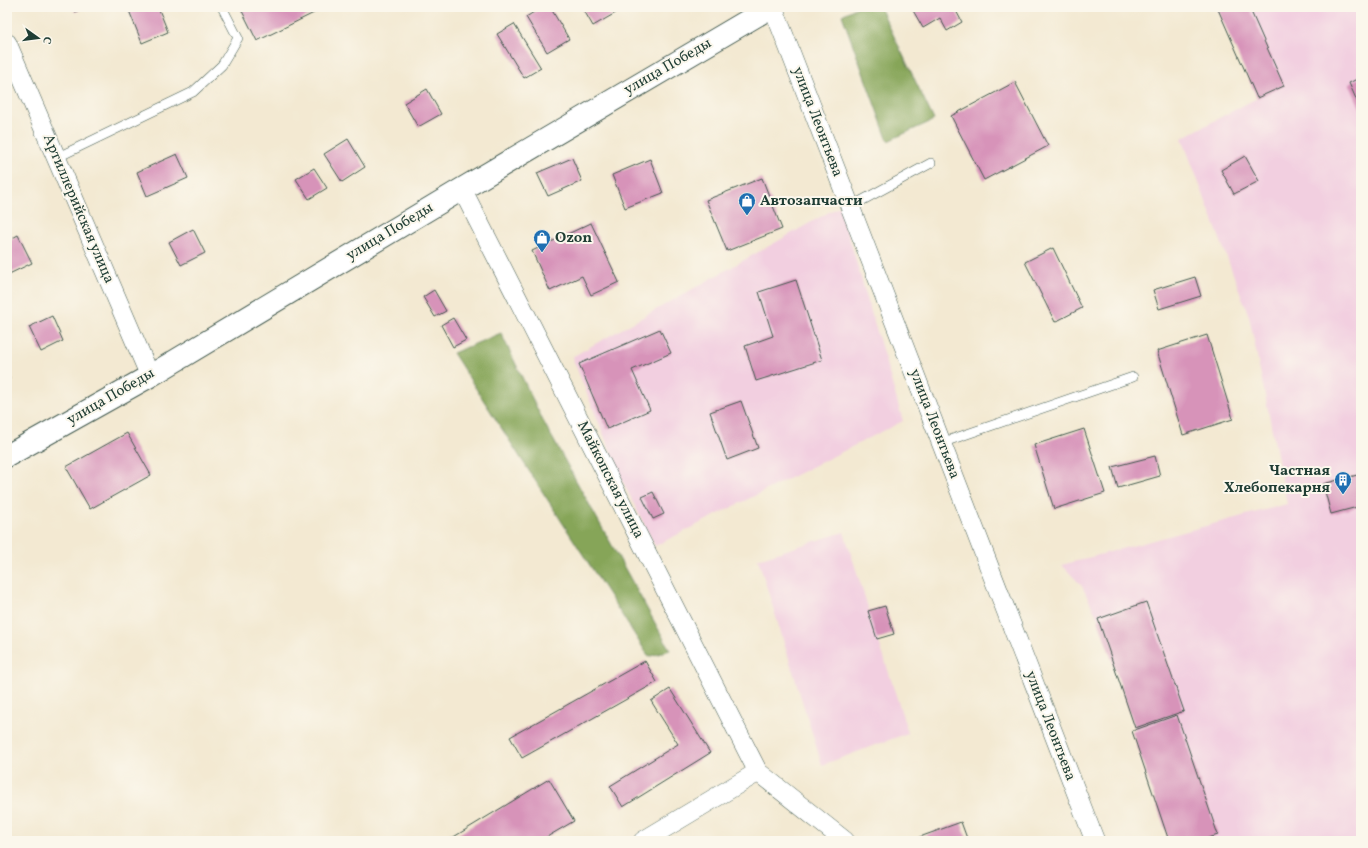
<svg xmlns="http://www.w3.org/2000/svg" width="1368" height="848" viewBox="0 0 1368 848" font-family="Vollkorn,serif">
  <rect width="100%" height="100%" fill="#fbf7ec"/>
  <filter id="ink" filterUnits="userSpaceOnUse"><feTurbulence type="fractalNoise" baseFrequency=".025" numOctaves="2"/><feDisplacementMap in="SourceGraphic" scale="8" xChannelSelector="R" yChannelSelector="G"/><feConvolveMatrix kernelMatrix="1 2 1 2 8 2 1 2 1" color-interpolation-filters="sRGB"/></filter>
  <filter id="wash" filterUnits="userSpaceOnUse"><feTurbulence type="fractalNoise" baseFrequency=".012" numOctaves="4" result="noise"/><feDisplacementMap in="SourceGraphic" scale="16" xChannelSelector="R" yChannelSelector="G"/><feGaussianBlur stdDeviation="0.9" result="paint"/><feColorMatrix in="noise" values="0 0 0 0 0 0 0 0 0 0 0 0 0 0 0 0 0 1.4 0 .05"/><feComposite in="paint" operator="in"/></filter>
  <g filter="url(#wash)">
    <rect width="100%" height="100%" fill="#f3e9d2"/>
    <g fill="#f2cfe0">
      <path d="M 1217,7 L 1361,7 L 1361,841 L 1169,841 L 1132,731 L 1135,728 L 1098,619 L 1082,586 L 1062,565 L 1287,504 L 1249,316 L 1182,138 L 1257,98 Z"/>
      <path d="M 840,206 L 903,421 L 655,546 L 624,484 L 572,357 Z"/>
      <path d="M 844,532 L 908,733 L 822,765 L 758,559 Z"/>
    </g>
    <g fill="#86a559" stroke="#527146">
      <path d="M 857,7 L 880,7 L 934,120 L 888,141 L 842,15 Z"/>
      <path d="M 501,333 L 543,421 L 670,650 L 649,657 L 453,353 Z"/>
    </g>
    <g id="blocks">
      <g fill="#d793b9">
        <path d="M 73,7 L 85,7 L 75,12 Z"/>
        <path d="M 130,7 L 158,7 L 168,32 L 142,43 L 128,8 Z"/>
        <path d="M 240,7 L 326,7 L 257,41 Z"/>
        <path d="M 542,7 L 550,7 L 569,39 L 547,52 L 526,17 Z"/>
        <path d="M 582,7 L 616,7 L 619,11 L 593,26 Z"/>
        <path d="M 911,7 L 954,7 L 962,22 L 947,31 L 940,18 L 923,28 Z"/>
        <path d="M 1217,7 L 1249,7 L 1284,86 L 1257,98 Z"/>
        <path d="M 514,24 L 541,68 L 524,78 L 497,34 Z"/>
        <path d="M 1361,77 L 1361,110 L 1349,83 Z"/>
        <path d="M 1015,82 L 1048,146 L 984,180 L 951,116 Z"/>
        <path d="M 427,89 L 441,114 L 418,127 L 404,103 Z"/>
        <path d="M 348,139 L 365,167 L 342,182 L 324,154 Z"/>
        <path d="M 177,154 L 188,178 L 147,196 L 137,172 Z"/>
        <path d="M 1245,156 L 1259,181 L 1234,194 L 1221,170 Z"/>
        <path d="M 572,158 L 582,181 L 548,196 L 537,173 Z"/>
        <path d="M 650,159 L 663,193 L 625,208 L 612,175 Z"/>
        <path d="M 314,168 L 327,188 L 309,199 L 296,179 Z"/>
        <path d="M 762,178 L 782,229 L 727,251 L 706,200 Z"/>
        <path d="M 591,223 L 619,282 L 591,295 L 582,276 L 550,291 L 532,251 Z"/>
        <path d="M 193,229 L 205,253 L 181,265 L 169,242 Z"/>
        <path d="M 18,235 L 32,263 L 7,275 L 7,241 Z"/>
        <path d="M 1053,248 L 1082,308 L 1055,322 L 1025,262 Z"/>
        <path d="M 1195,277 L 1201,296 L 1159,309 L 1153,290 Z"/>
        <path d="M 796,280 L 822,360 L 756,381 L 745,346 L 773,336 L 759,292 Z"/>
        <path d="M 434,290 L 446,311 L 435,317 L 423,297 Z"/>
        <path d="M 52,316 L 63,341 L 41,352 L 29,327 Z"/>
        <path d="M 453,318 L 466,340 L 453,347 L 441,325 Z"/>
        <path d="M 660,329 L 671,353 L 632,370 L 650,410 L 607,429 L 579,364 Z"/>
        <path d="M 1207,335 L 1233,419 L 1183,435 L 1157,351 Z"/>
        <path d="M 7,372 L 10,379 L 7,381 Z"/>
        <path d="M 741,401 L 758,448 L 727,460 L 710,412 Z"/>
        <path d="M 1084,429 L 1105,493 L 1054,509 L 1034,445 Z"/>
        <path d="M 127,433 L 151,475 L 90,509 L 66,467 Z"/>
        <path d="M 1155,456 L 1160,476 L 1118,488 L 1112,467 Z"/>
        <path d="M 1361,474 L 1361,506 L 1331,514 L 1323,484 Z"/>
        <path d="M 653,492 L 664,514 L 653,519 L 642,497 Z"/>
        <path d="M 1146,602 L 1184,711 L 1135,728 L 1098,619 Z"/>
        <path d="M 885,606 L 894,634 L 877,639 L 868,611 Z"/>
        <path d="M 645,661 L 657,682 L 522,758 L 510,737 Z"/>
        <path d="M 670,689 L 710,753 L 623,807 L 610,786 L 678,744 L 651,701 Z"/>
        <path d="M 1177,715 L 1218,835 L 1199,841 L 1169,841 L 1132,731 Z"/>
        <path d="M 549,779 L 574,821 L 540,841 L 447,841 Z"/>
        <path d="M 961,822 L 968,841 L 919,841 L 917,838 Z"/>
      </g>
    </g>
  </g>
  <g filter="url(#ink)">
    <use href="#blocks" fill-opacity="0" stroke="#3f574c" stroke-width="1"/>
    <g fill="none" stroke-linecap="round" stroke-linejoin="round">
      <g stroke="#3f574c" stroke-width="10">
        <g id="service">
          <path d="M 56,158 L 193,92 L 222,65 L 238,38 L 222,7"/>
          <path d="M 850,207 L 931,163"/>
          <path d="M 941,443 L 1133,377"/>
        </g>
      </g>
      <g stroke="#3f574c" stroke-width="20">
        <g id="minor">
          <path d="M 773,7 L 1095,841"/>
          <path d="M 7,43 L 150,376"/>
          <path d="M 462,189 L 758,772 L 845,841"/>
          <path d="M 643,841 L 758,772"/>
        </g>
      </g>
      <g stroke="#3f574c" stroke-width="24">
        <path id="tertiary" d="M 7,456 L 150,376 L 462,189 L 771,7"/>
      </g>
      <use href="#service" stroke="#fff" stroke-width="9"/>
      <use href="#minor" stroke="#fff" stroke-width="19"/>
      <use href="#tertiary" stroke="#fff" stroke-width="22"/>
    </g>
  </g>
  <defs>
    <g id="shop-pin" transform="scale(0.9)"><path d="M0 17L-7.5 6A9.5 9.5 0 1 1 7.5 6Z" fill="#1f6fb2" stroke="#fbf7ec"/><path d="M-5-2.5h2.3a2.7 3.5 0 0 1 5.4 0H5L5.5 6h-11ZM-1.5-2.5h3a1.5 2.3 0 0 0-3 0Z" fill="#fff"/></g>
    <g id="building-pin" transform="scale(0.9)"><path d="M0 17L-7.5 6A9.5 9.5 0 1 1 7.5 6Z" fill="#1f6fb2" stroke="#fbf7ec"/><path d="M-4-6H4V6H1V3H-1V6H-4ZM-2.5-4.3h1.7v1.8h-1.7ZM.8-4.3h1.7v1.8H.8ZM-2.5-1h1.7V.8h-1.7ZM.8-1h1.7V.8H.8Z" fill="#fff"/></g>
  </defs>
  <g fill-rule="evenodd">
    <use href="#shop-pin" x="747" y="201"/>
    <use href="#shop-pin" x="542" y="238"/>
    <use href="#building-pin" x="1343" y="480"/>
  </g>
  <g text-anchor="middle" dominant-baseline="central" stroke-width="4" stroke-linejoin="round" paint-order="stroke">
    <g font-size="15" fill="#1f3d34" stroke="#fbf7ec">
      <text transform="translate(668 67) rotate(-30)">улица Победы</text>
      <text transform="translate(817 122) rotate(69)">улица Леонтьева</text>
      <text transform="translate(78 209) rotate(67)">Артиллерийская улица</text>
      <text transform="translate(390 232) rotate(-31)">улица Победы</text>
      <text transform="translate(111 397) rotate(-30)">улица Победы</text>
      <text transform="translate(934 424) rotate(69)">улица Леонтьева</text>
      <text transform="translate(610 480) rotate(63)">Майкопская улица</text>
      <text transform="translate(1050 726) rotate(69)">улица Леонтьева</text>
    </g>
    <g font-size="15" font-weight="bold" fill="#1f3d34" stroke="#fbf7ec" text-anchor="start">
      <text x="760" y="201">Автозапчасти</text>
      <text x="555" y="238">Ozon</text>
      <text x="1330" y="471" text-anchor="end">Частная<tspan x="1330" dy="17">Хлебопекарня</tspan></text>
    </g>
  </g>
  <rect width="1368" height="848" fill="none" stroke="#fbf7ec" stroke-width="24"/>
  <g transform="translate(38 38) rotate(104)" stroke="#fbf7ec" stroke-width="3" paint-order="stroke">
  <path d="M0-3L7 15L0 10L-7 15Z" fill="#1f3d34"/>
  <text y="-6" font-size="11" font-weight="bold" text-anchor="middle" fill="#1f3d34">С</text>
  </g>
</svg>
